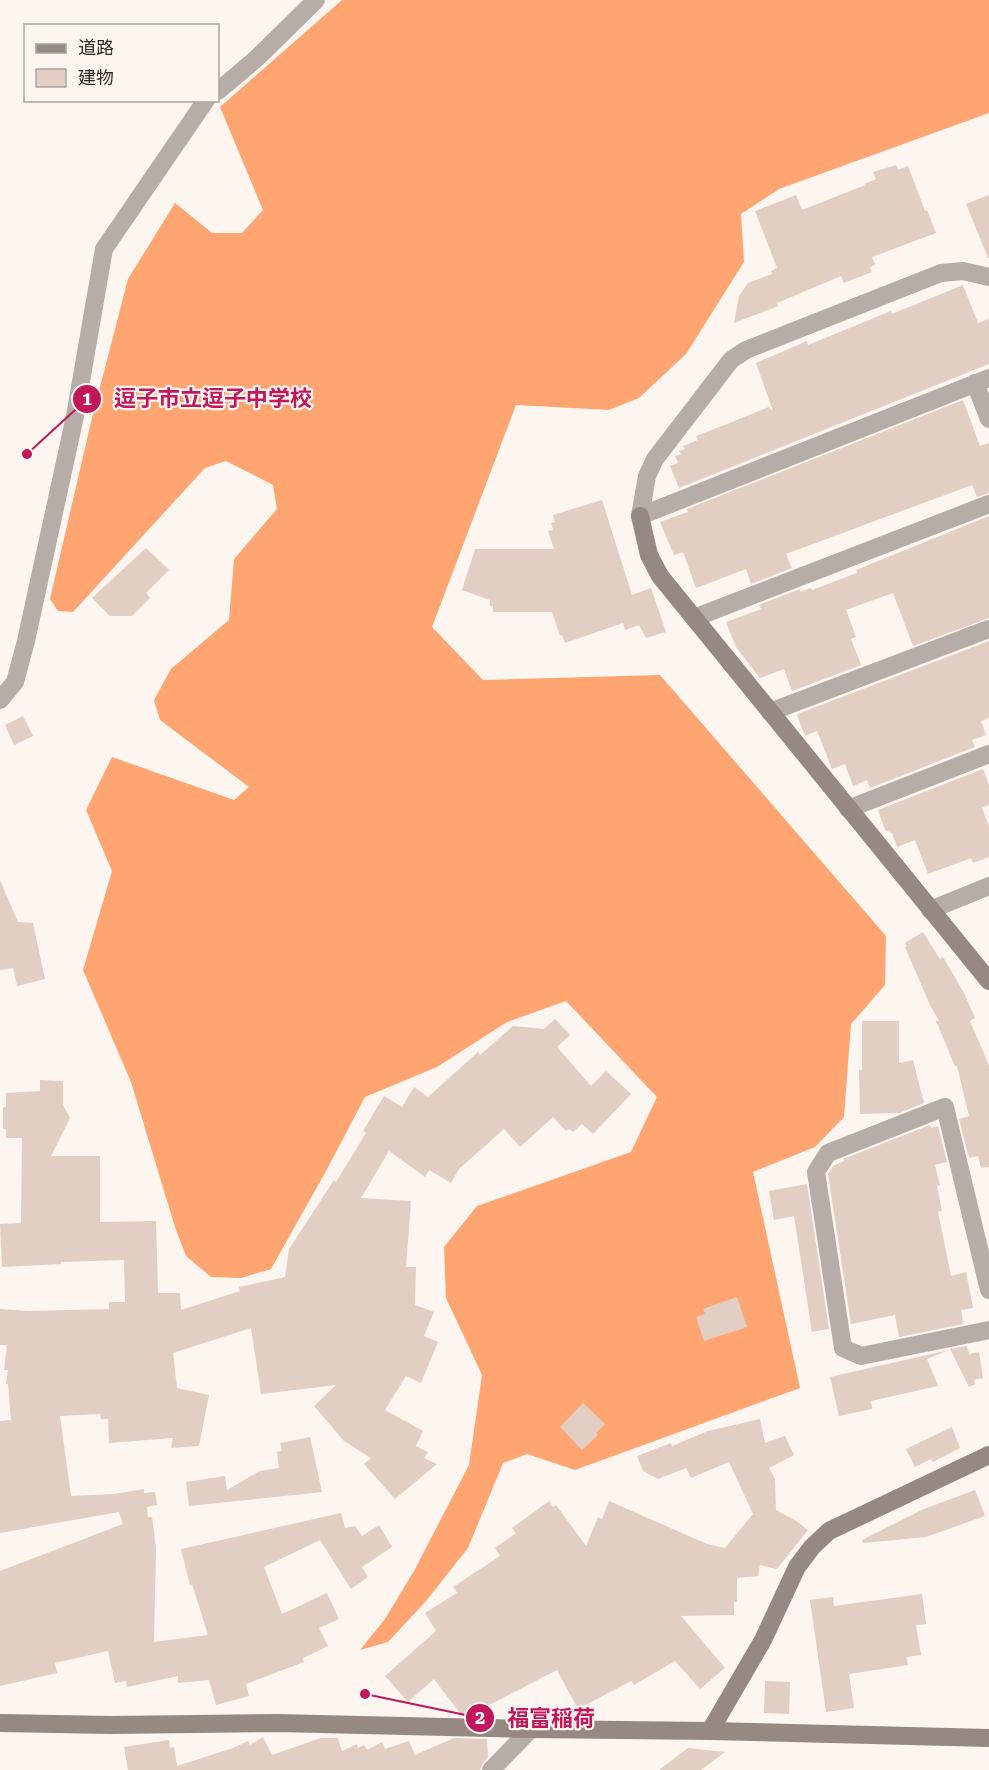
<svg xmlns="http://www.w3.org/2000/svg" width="989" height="1770" viewBox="0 0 989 1770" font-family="'Roboto Serif','Noto Sans JP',serif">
  <rect width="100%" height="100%" fill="#fdf5f0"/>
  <path fill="#ffa572" d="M 342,0 L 989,0 L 989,113 L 779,189 L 741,214 L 744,262 L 686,354 L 639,398 L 609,410 L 516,405 L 432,627 L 483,680 L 660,675 L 886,936 L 885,985 L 851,1024 L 844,1117 L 815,1147 L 753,1172 L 800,1388 L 575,1470 L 527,1454 L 503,1463 L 468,1548 L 426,1601 L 388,1642 L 360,1650 L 385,1619 L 414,1571 L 469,1465 L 482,1375 L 446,1298 L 444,1247 L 477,1206 L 631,1152 L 657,1097 L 566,1001 L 507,1022 L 437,1067 L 365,1097 L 326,1171 L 271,1269 L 241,1278 L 211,1277 L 186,1256 L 175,1227 L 131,1082 L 83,970 L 112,871 L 86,810 L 112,757 L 234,800 L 249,787 L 160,720 L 154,700 L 171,669 L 229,620 L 234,559 L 277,509 L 273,485 L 226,461 L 205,468 L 73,612 L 58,611 L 50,599 L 92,418 L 128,279 L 175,203 L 212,233 L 242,233 L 263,210 L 220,107 Z"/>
  <g fill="#e3cec4">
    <path d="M 896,165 L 898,170 L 908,166 L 925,211 L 927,210 L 936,233 L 872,257 L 875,265 L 870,267 L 872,272 L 844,283 L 841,276 L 777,303 L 778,306 L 734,323 L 739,296 L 748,283 L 772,274 L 771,271 L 777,268 L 755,211 L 796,195 L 802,210 L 865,185 L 864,184 L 876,179 L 873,172 Z"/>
    <path d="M 989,195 L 989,258 L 988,258 L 966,204 Z"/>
    <path d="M 963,285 L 978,323 L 989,319 L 989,364 L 679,488 L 670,466 L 678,463 L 675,456 L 681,454 L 679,451 L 685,449 L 683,446 L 698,440 L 696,436 L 727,424 L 769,407 L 773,411 L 756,363 L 807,341 L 808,345 L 891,311 L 892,314 Z"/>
    <path d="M 963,400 L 980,446 L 989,443 L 989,493 L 977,497 L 972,485 L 786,554 L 792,568 L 751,584 L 746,569 L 696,588 L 683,552 L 674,555 L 660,522 L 688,512 L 687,509 Z"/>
    <path d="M 602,500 L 632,595 L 651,588 L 666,632 L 646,638 L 639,625 L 625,630 L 623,623 L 565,643 L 562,635 L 560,636 L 552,612 L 493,612 L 493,606 L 490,606 L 490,600 L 462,590 L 475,549 L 554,549 L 548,531 L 553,530 L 551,523 L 555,522 L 553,515 Z"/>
    <path d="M 989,516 L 989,618 L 913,646 L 893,593 L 846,610 L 856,637 L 851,639 L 861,665 L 792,691 L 784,669 L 760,678 L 736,647 L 726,622 L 761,609 L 759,605 L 800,589 L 800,592 L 811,588 L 812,590 L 857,573 L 856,570 Z"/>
    <path d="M 146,548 L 169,570 L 146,593 L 150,598 L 132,616 L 110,616 L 92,598 Z"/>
    <path d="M 989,641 L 989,718 L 981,721 L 986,735 L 972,740 L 975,747 L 870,788 L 867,780 L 853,786 L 845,764 L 832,769 L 817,731 L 805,736 L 797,715 L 800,713 Z"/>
    <path d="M 23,716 L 33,736 L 14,745 L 5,725 Z"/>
    <path d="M 983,769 L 989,785 L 989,805 L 982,808 L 989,827 L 989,857 L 973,863 L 971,858 L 928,874 L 915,840 L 897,847 L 892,833 L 885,830 L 878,810 Z"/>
    <path d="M 0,880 L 18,922 L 33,923 L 45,979 L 17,986 L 13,968 L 0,970 Z"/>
    <path d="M 923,932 L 940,959 L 943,957 L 964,993 L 975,1018 L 970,1021 L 989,1065 L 989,1167 L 981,1168 L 978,1156 L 969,1158 L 959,1119 L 969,1116 L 957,1066 L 955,1066 L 936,1021 L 939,1021 L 930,1005 L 905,947 L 907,946 L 905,943 Z"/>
    <path d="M 555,1019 L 570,1035 L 557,1047 L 591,1086 L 606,1071 L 631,1094 L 593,1134 L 582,1124 L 573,1132 L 569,1129 L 566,1131 L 553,1117 L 520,1147 L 504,1129 L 459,1169 L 451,1183 L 429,1170 L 425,1177 L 389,1151 L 361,1198 L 411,1201 L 406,1267 L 416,1267 L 415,1305 L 434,1312 L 424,1336 L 438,1342 L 421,1383 L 406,1376 L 385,1410 L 423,1431 L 416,1446 L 428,1452 L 424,1458 L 437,1464 L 395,1499 L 364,1464 L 371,1458 L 344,1441 L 314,1406 L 336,1385 L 261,1394 L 251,1328 L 173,1353 L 177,1388 L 209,1395 L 199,1446 L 171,1448 L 173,1438 L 109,1443 L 108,1419 L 101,1419 L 100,1414 L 60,1416 L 71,1496 L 114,1494 L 144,1489 L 144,1493 L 155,1492 L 157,1505 L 147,1507 L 148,1517 L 152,1517 L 156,1549 L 154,1642 L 208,1635 L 192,1584 L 190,1585 L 181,1549 L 341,1513 L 345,1528 L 355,1526 L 362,1536 L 379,1525 L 392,1547 L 362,1567 L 368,1577 L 351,1589 L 320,1540 L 264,1567 L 282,1614 L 327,1593 L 339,1619 L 319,1628 L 328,1646 L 303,1658 L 304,1662 L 246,1684 L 249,1696 L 216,1705 L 209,1680 L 178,1683 L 178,1676 L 127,1687 L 126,1681 L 115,1683 L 108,1651 L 55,1663 L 57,1673 L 0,1686 L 0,1571 L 123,1524 L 119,1512 L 0,1533 L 0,1421 L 11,1420 L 8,1384 L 6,1384 L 8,1370 L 4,1370 L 7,1345 L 0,1345 L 0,1309 L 29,1311 L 109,1309 L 109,1302 L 125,1302 L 124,1260 L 61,1262 L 61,1264 L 2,1267 L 0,1224 L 21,1223 L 22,1138 L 6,1138 L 6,1129 L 3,1129 L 3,1107 L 6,1107 L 6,1093 L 40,1091 L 40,1080 L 63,1081 L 63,1105 L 70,1118 L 51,1156 L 100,1156 L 100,1222 L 156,1221 L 158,1293 L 180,1293 L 181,1310 L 240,1291 L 239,1287 L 285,1277 L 289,1249 L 334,1180 L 336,1182 L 366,1133 L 363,1131 L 384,1096 L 402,1107 L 414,1087 L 428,1097 L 478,1052 L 480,1055 L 513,1026 L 544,1029 Z"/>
    <path d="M 862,1021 L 899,1021 L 899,1063 L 913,1060 L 924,1103 L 899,1113 L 860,1114 L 859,1070 L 862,1070 Z"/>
    <path d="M 930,1125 L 931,1128 L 938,1126 L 947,1162 L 935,1165 L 940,1185 L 937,1186 L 942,1211 L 938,1212 L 951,1276 L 966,1272 L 973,1308 L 961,1310 L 963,1324 L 899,1337 L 895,1315 L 851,1324 L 828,1174 L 833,1166 L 844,1161 L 843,1159 Z"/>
    <path d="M 807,1184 L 829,1329 L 812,1332 L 794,1216 L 774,1220 L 769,1191 Z"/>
    <path d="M 737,1297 L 747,1327 L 704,1341 L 696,1317 L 705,1314 L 703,1309 Z"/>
    <path d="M 967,1346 L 969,1354 L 979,1352 L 983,1378 L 974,1380 L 975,1384 L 969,1387 L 950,1349 Z"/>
    <path d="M 949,1350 L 927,1359 L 938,1386 L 871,1401 L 872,1409 L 839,1416 L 830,1377 Z"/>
    <path d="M 583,1403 L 605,1424 L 596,1433 L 598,1435 L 582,1450 L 560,1427 Z"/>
    <path d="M 760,1419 L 765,1443 L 785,1436 L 794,1455 L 769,1468 L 775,1479 L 776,1510 L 795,1520 L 808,1530 L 777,1569 L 760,1565 L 758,1576 L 737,1578 L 737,1602 L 734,1602 L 734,1615 L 681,1616 L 725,1668 L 700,1689 L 675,1661 L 634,1685 L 631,1681 L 578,1709 L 557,1670 L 468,1716 L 462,1716 L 434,1679 L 408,1702 L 385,1676 L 436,1631 L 425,1613 L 457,1593 L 453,1587 L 500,1556 L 495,1548 L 516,1533 L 512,1528 L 549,1501 L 553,1507 L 556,1505 L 586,1546 L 598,1517 L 602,1519 L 609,1501 L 707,1544 L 725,1548 L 753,1514 L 729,1462 L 691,1478 L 686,1468 L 658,1479 L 643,1471 L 637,1456 L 671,1443 L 672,1446 L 708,1431 Z"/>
    <path d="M 952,1427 L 960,1448 L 933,1462 L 931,1459 L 915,1467 L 906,1449 Z"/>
    <path d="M 310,1437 L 322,1492 L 189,1506 L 186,1482 L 225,1476 L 227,1490 L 260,1471 L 279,1468 L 277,1452 L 282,1451 L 280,1443 Z"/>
    <path d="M 975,1490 L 985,1516 L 926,1537 L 863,1543 L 862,1540 L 924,1509 Z"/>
    <path d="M 922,1594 L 926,1624 L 916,1625 L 921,1655 L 906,1657 L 908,1665 L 849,1674 L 854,1708 L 826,1712 L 810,1600 L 833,1597 L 834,1606 Z"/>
    <path d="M 765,1681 L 790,1682 L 789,1714 L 764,1713 Z"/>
    <path d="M 263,1737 L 272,1755 L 321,1738 L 338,1738 L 342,1751 L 357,1744 L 358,1748 L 364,1745 L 367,1750 L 382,1742 L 385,1749 L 409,1741 L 415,1755 L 454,1738 L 487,1739 L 488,1757 L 483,1763 L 480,1770 L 128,1770 L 124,1747 L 169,1740 L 170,1748 L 174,1747 L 177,1766 L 233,1748 L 248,1741 L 250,1745 Z"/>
    <path d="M 688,1748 L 725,1752 L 701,1770 L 659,1770 Z"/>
  </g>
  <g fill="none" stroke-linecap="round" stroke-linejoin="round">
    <g stroke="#b6ada8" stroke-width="18">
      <path d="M 218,91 L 257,58 L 316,0"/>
      <path d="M 989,277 L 963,271 L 941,273 L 746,350 L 731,360 L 655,459 L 647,476 L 640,516 L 989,378"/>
      <path d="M 975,383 L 989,419"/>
      <path d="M 694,618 L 989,504"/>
      <path d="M 0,700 L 15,682 L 26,641 L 75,416 L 104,249 L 206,100"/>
      <path d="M 770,712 L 989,629"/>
      <path d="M 848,809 L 989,754"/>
      <path d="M 930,910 L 989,886"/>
      <path d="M 989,1290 L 945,1107 L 828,1153 L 816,1172 L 843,1348 L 861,1356 L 989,1330"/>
      <path d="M 491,1770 L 531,1729"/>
    </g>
    <g stroke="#968982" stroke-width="18">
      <path d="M 640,516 L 649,555 L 660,576 L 989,981"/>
      <path d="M 0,1723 L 111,1725 L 277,1723 L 531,1729 L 710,1731 L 989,1738"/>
      <path d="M 710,1731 L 763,1640 L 797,1567 L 812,1547 L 829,1531 L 989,1455"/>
    </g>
  </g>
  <path fill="none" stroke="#c2185b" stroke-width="2" d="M27 454L87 399M365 1694L480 1718"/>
  <g fill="#c2185b" stroke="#fdf5f0" stroke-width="2">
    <circle cx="27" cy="454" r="6"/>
    <circle cx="365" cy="1694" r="6"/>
    <circle cx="87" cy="399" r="15"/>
    <circle cx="480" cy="1718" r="15"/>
  </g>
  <g font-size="18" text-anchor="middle" font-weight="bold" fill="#fff">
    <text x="87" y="405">1</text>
    <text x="480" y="1724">2</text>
  </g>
  <g font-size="22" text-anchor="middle" font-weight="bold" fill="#c2185b" stroke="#fdf5f0" stroke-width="4.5" stroke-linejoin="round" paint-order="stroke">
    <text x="213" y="406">逗子市立逗子中学校</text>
    <text x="551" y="1726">福富稲荷</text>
  </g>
  <rect x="24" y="24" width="195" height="78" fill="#fdf5f0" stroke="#aaa39e" stroke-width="1.5"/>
  <rect x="36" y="44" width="30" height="9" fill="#968982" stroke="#aaa39e" stroke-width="1.5"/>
  <text x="78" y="54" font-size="18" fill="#2e2723">道路</text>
  <rect x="36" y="69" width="30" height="18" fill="#e3cec4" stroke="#aaa39e" stroke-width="1.5"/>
  <text x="78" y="84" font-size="18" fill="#2e2723">建物</text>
</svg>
